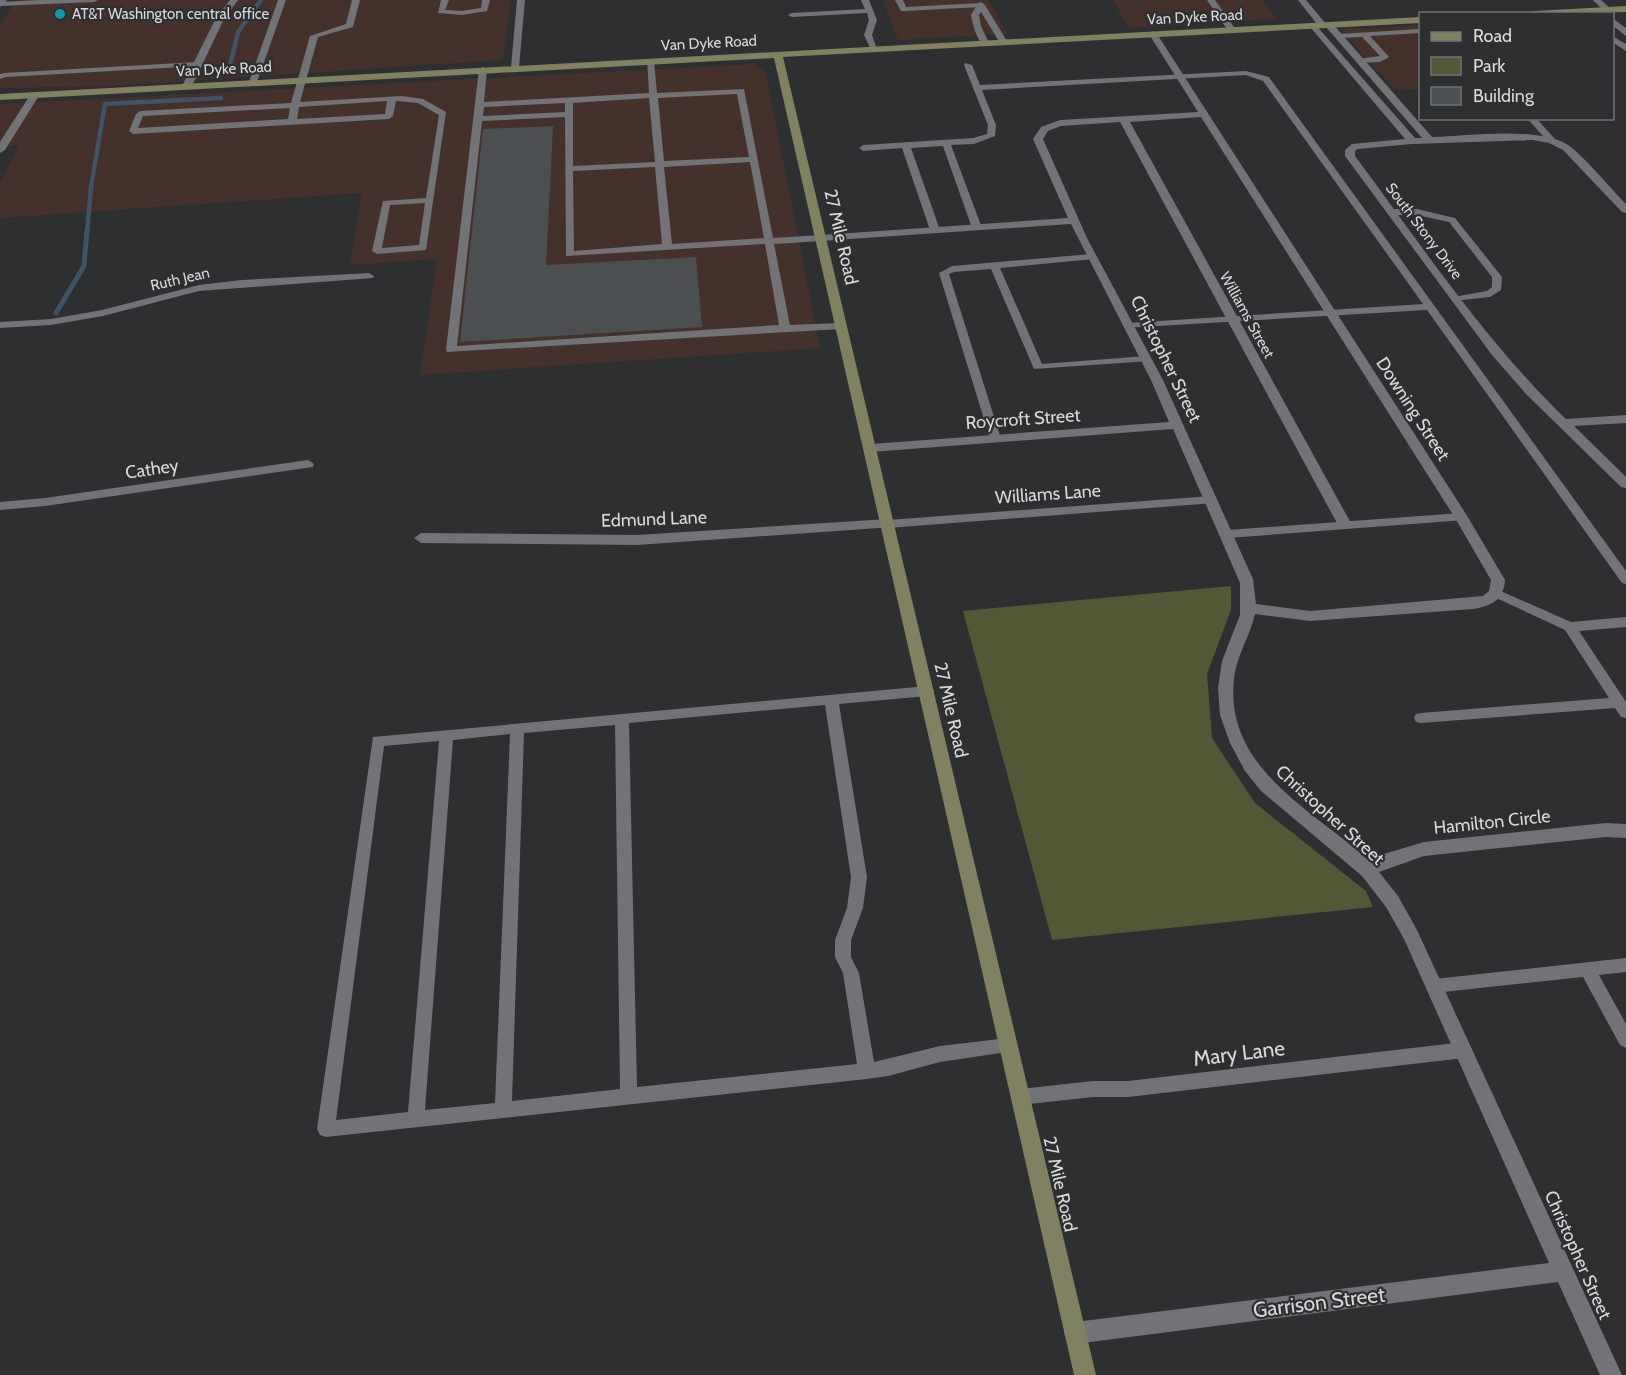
<svg xmlns="http://www.w3.org/2000/svg" width="1626" height="1375" viewBox="0 0 1626 1375" font-family="Cabin,sans-serif">
  <rect width="100%" height="100%" fill="#2d2f31"/>
  <g fill="#44312b">
    <path d="M 16,0 L 511,0 L 503,60 L 111,86 L 0,88 L 0,25 Z"/>
    <path d="M 883,0 L 989,0 L 1007,34 L 898,40 Z"/>
    <path d="M 1113,0 L 1262,0 L 1277,19 L 1129,28 Z"/>
    <path d="M 1420,25 L 1420,89 L 1395,90 L 1340,29 Z"/>
    <path d="M 755,64 L 766,74 L 820,348 L 420,375 L 437,259 L 350,265 L 362,193 L 0,218 L 0,183 L 19,145 L 0,146 L 0,104 Z"/>
  </g>
  <path fill="#525836" d="M 1231,586 L 1231,610 L 1207,674 L 1212,738 L 1255,803 L 1366,891 L 1373,907 L 1052,940 L 963,611 Z"/>
  <g fill="none" stroke-linecap="round" stroke-linejoin="round">
    <g stroke="#415367" stroke-width="4.5">
      <path d="M 228,74 L 238,32 L 261,0"/>
      <path d="M 87,232 L 91,187 L 105,104 L 221,98"/>
    </g>
    <path stroke="#415367" stroke-width="5" d="M 56,313 L 84,266 L 87,231"/>
  </g>
  <path fill="#4c4f51" d="M 553,126 L 546,265 L 696,257 L 702,327 L 460,342 L 483,129 Z"/>
  <g fill="none" stroke-linecap="round" stroke-linejoin="round">
    <g fill="#717376" fill-rule="evenodd">
      <path d="M 41,0 L 98,0 L 94,2 L 0,6 L 0,2 Z"/>
      <path d="M 278,0 L 286,0 L 257,82 L 250,84 L 249,82 Z"/>
      <path d="M 352,0 L 360,0 L 353,27 L 318,37 L 300,102 L 402,96 L 423,99 L 446,112 L 426,250 L 377,254 L 372,251 L 383,201 L 426,198 L 439,115 L 418,103 L 396,101 L 393,116 L 389,119 L 133,134 L 129,131 L 136,114 L 140,111 L 291,103 L 310,36 L 346,24 ZM 387,101 L 385,114 L 297,119 L 299,107 ZM 290,108 L 288,119 L 138,128 L 143,116 ZM 425,203 L 419,245 L 382,248 L 390,205 Z"/>
      <path d="M 441,0 L 449,0 L 445,10 L 462,11 L 481,8 L 482,0 L 490,0 L 487,11 L 462,15 L 438,13 Z"/>
      <path d="M 861,0 L 869,0 L 877,20 L 872,35 L 878,52 L 872,52 L 864,35 L 869,20 L 867,13 L 792,17 L 788,15 L 792,13 L 865,9 Z"/>
      <path d="M 895,0 L 903,0 L 906,7 L 981,3 L 985,5 L 981,7 L 904,11 L 901,11 Z"/>
      <path d="M 1298,0 L 1306,0 L 1326,24 L 1326,28 L 1320,28 Z"/>
      <path d="M 1593,0 L 1601,0 L 1612,10 L 1605,12 Z"/>
      <path d="M 1420,29 L 1420,33 L 1370,36 L 1389,57 L 1380,62 L 1357,63 L 1357,59 L 1380,56 L 1362,37 L 1339,38 L 1335,36 L 1339,34 Z"/>
      <path d="M 647,59 L 654,61 L 657,93 L 744,89 L 773,238 L 821,235 L 826,238 L 821,241 L 774,244 L 790,325 L 841,323 L 846,326 L 841,329 L 447,352 L 446,350 L 479,69 L 483,67 L 487,69 L 484,102 L 649,93 ZM 737,94 L 749,157 L 664,161 L 658,98 ZM 649,98 L 655,162 L 573,166 L 573,103 ZM 565,103 L 565,112 L 483,116 L 484,107 ZM 565,117 L 566,256 L 765,244 L 779,325 L 457,346 L 482,121 ZM 750,162 L 764,238 L 672,244 L 664,167 ZM 655,167 L 662,244 L 574,251 L 573,171 Z"/>
      <path d="M 197,62 L 201,64 L 200,66 L 6,77 L 0,79 L 0,74 L 4,73 Z"/>
      <path d="M 965,63 L 972,65 L 980,85 L 1246,71 L 1269,77 L 1626,571 L 1626,584 L 1622,583 L 1427,310 L 1124,328 L 1124,324 L 1128,323 L 1423,304 L 1263,81 L 1246,75 L 982,90 L 996,125 L 995,136 L 974,144 L 951,145 L 982,228 L 980,230 L 972,228 L 943,146 L 911,148 L 940,230 L 935,233 L 930,230 L 902,148 L 863,151 L 859,148 L 863,145 L 973,138 L 987,134 L 988,125 L 964,65 Z"/>
      <path d="M 1527,118 L 1536,118 L 1555,139 L 1555,143 L 1549,143 Z"/>
      <path d="M 1417,209 L 1455,218 L 1502,277 L 1501,290 L 1490,297 L 1453,301 L 1453,297 L 1487,291 L 1492,287 L 1492,277 L 1449,222 L 1417,215 L 1391,215 L 1386,212 L 1391,209 Z"/>
      <path d="M 1091,254 L 1096,257 L 1094,259 L 1000,268 L 1042,364 L 1146,356 L 1150,357 L 1150,361 L 1034,369 L 991,269 L 954,272 L 949,274 L 1001,439 L 999,442 L 991,442 L 939,273 L 952,266 Z"/>
      <path d="M 1211,496 L 1217,500 L 1215,503 L 888,528 L 882,524 L 888,520 Z"/>
      <path d="M 1461,513 L 1465,514 L 1467,517 L 1465,520 L 1228,538 L 1222,534 L 1228,530 Z"/>
      <path d="M 1496,589 L 1571,622 L 1626,617 L 1626,627 L 1579,631 L 1626,702 L 1626,718 L 1621,717 L 1615,708 L 1421,723 L 1416,722 L 1414,718 L 1416,714 L 1421,713 L 1609,698 L 1565,630 L 1492,596 L 1490,593 Z"/>
      <path d="M 927,686 L 932,687 L 934,691 L 932,695 L 927,696 L 839,704 L 867,877 L 863,908 L 851,940 L 851,957 L 859,973 L 874,1062 L 940,1046 L 1008,1038 L 1014,1041 L 1016,1046 L 1014,1051 L 940,1062 L 888,1076 L 867,1079 L 326,1137 L 320,1135 L 317,1129 L 373,737 ZM 825,705 L 851,877 L 847,908 L 835,940 L 835,957 L 843,973 L 857,1064 L 637,1087 L 629,723 ZM 615,725 L 620,1089 L 512,1101 L 524,733 ZM 510,734 L 495,1103 L 425,1110 L 453,740 ZM 439,741 L 408,1112 L 336,1120 L 384,746 Z"/>
      <path d="M 1626,958 L 1626,972 L 1599,975 L 1626,1024 L 1626,1048 L 1620,1045 L 1583,977 L 1434,993 L 1428,991 L 1426,986 L 1428,981 L 1434,979 Z"/>
      <path d="M 1464,1042 L 1470,1045 L 1472,1050 L 1470,1055 L 1464,1058 L 1128,1097 L 1093,1097 L 1020,1105 L 1014,1103 L 1011,1097 L 1014,1091 L 1020,1089 L 1093,1081 L 1128,1081 Z"/>
    </g>
    <g fill="#717376" fill-rule="evenodd">
      <path d="M 0,0 L 7,0 L 0,7 Z"/>
      <path d="M 230,0 L 238,0 L 224,19 L 192,86 L 184,88 L 182,86 L 216,18 Z"/>
      <path d="M 517,0 L 525,0 L 519,67 L 515,70 L 511,67 Z"/>
      <path d="M 1207,0 L 1215,0 L 1236,30 L 1235,32 L 1229,32 Z"/>
      <path d="M 981,2 L 985,5 L 1007,41 L 1006,43 L 1000,43 L 981,12 L 979,15 L 981,26 L 989,43 L 985,46 C 976,40 973,25 971,15 L 978,3 Z"/>
      <path d="M 1612,18 L 1626,28 L 1626,36 L 1612,25 Z"/>
      <path d="M 1326,23 L 1332,23 L 1432,137 C 1468,136 1538,126 1568,145 C 1584,156 1611,189 1626,204 L 1626,213 L 1622,212 L 1563,150 L 1549,143 L 1533,140 L 1412,144 L 1358,149 L 1355,151 L 1355,156 C 1422,246 1485,341 1566,419 L 1626,415 L 1626,423 L 1574,426 L 1626,477 L 1626,488 L 1621,487 L 1526,394 L 1492,355 L 1345,156 L 1345,150 L 1352,144 L 1405,139 L 1311,28 L 1310,26 L 1314,23 L 1415,138 L 1422,138 L 1326,27 Z"/>
      <path d="M 1153,31 L 1157,34 L 1466,514 L 1505,580 C 1504,600 1491,606 1473,609 L 1310,621 L 1255,614 C 1250,637 1236,656 1234,679 C 1224,769 1314,810 1369,861 L 1384,854 L 1424,842 L 1606,823 L 1626,824 L 1626,838 L 1606,837 L 1424,856 L 1379,872 L 1398,896 L 1417,930 L 1622,1375 L 1600,1375 L 1558,1282 L 1075,1344 L 1067,1341 L 1064,1333 L 1067,1325 L 1075,1322 L 1549,1263 L 1404,939 L 1386,907 L 1362,876 L 1261,791 L 1245,771 L 1230,743 L 1220,715 L 1218,688 L 1222,661 L 1240,615 L 1240,583 L 1173,429 L 871,452 L 865,448 L 871,444 L 1169,422 L 1151,380 L 1071,224 L 821,241 L 816,238 L 821,235 L 1068,218 L 1033,139 L 1041,127 L 1060,120 L 1198,112 L 1149,34 ZM 1201,117 L 1455,518 L 1491,580 L 1489,591 L 1483,596 L 1310,611 L 1256,604 L 1253,579 L 1163,380 L 1087,238 L 1043,139 L 1048,131 L 1061,126 L 1120,122 L 1338,525 L 1340,528 L 1350,528 L 1352,525 L 1130,122 Z"/>
      <path d="M 1612,36 L 1626,44 L 1626,51 L 1612,42 Z"/>
      <path d="M 32,92 L 40,94 L 5,150 L 0,153 L 0,142 Z"/>
      <path d="M 369,273 L 374,276 L 373,278 L 199,291 L 103,316 L 51,325 L 0,328 L 0,322 L 51,319 L 102,310 L 199,285 L 242,280 Z"/>
      <path d="M 308,460 L 314,464 L 313,467 L 45,506 L 0,510 L 0,502 L 45,498 Z"/>
      <path d="M 888,519 L 895,524 L 893,527 L 637,545 L 421,543 L 414,538 L 421,533 L 637,535 Z"/>
    </g>
    <g fill="#808161" fill-rule="evenodd">
      <path d="M 1626,6 L 1626,12 L 1531,14 L 1535,11 Z"/>
      <path d="M 1420,17 L 1420,23 L 783,57 L 1096,1375 L 1074,1375 L 774,58 L 0,100 L 0,94 Z"/>
    </g>
  </g>
  <circle fill="#0f9aa8" stroke="#2d2f31" stroke-width="2" cx="60" cy="14" r="6"/>
  <g text-anchor="middle" dominant-baseline="central" stroke-width="4.5" stroke-linejoin="round" paint-order="stroke">
    <g font-size="15" fill="#d8d9db" stroke="#2d2f31" text-anchor="start">
      <text x="72" y="14">AT&amp;T Washington central office</text>
    </g>
    <g font-size="15" fill="#d8d9db" stroke="#2d2f31">
      <text transform="translate(1195 17) rotate(-3)">Van Dyke Road</text>
      <text transform="translate(709 43) rotate(-3)">Van Dyke Road</text>
      <text transform="translate(224 69) rotate(-3)">Van Dyke Road</text>
      <text transform="translate(1424 231) rotate(53)">South Stony Drive</text>
      <text transform="translate(180 279) rotate(-13)">Ruth Jean</text>
      <text transform="translate(1247 315) rotate(61)">Williams Street</text>
    </g>
    <g font-size="18" fill="#d8d9db" stroke="#2d2f31">
      <text transform="translate(841 237) rotate(77)">27 Mile Road</text>
      <text transform="translate(1166 359) rotate(64)">Christopher Street</text>
      <text transform="translate(1413 409) rotate(57)">Downing Street</text>
      <text transform="translate(1023 419) rotate(-4)">Roycroft Street</text>
      <text transform="translate(152 469) rotate(-8)">Cathey</text>
      <text transform="translate(1048 494) rotate(-4)">Williams Lane</text>
      <text transform="translate(654 519) rotate(-2)">Edmund Lane</text>
      <text transform="translate(951 710) rotate(77)">27 Mile Road</text>
      <text transform="translate(1330 815) rotate(42)">Christopher Street</text>
      <text transform="translate(1492 822) rotate(-6)">Hamilton Circle</text>
      <text transform="translate(1060 1184) rotate(77)">27 Mile Road</text>
      <text transform="translate(1578 1255) rotate(66)">Christopher Street</text>
    </g>
    <g font-size="21" fill="#d8d9db" stroke="#2d2f31">
      <text transform="translate(1239 1053) rotate(-7)">Mary Lane</text>
      <text transform="translate(1319 1302) rotate(-7)">Garrison Street</text>
    </g>
  </g>
  <rect x="1419" y="12" width="195" height="108" fill="#2d2f31" stroke="#717375" stroke-width="1.5"/>
  <rect x="1431" y="32" width="30" height="9" fill="#808161" stroke="#717375" stroke-width="1.5"/>
  <text x="1473" y="42" font-size="18" fill="#d8d9db">Road</text>
  <rect x="1431" y="57" width="30" height="18" fill="#525836" stroke="#717375" stroke-width="1.5"/>
  <text x="1473" y="72" font-size="18" fill="#d8d9db">Park</text>
  <rect x="1431" y="87" width="30" height="18" fill="#4c4f51" stroke="#717375" stroke-width="1.5"/>
  <text x="1473" y="102" font-size="18" fill="#d8d9db">Building</text>
</svg>
